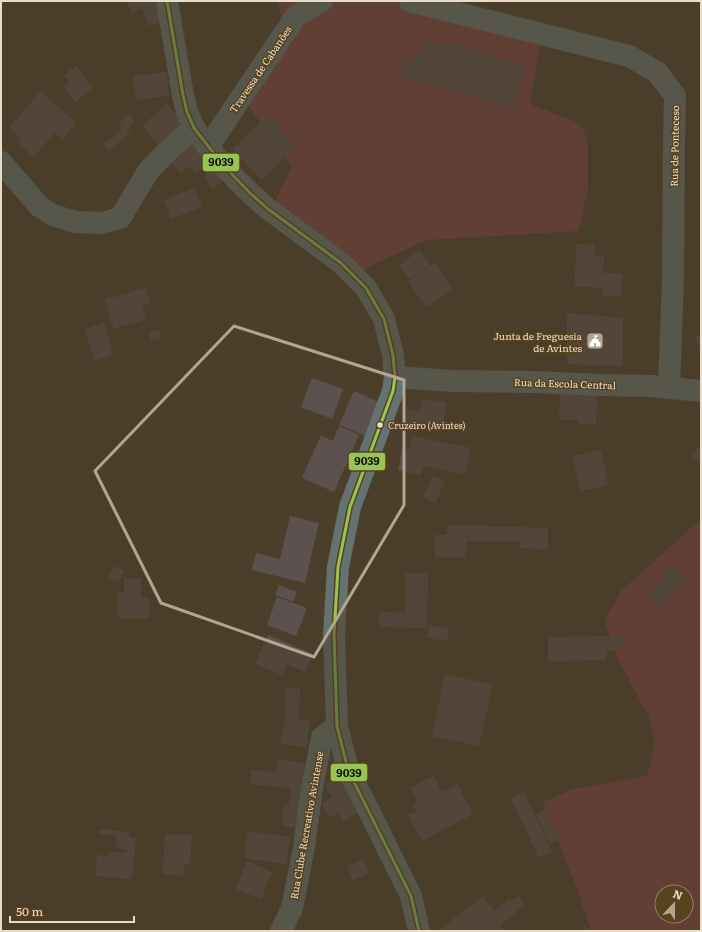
<svg xmlns="http://www.w3.org/2000/svg" width="702" height="932" viewBox="0 0 702 932" font-family="Literata,serif">
  <rect width="100%" height="100%" fill="#4b3e2b"/>
  <g fill="#7e4041" fill-rule="evenodd">
    <path d="M 278,1 L 458,1 L 542,31 L 530,104 L 581,124 L 588,141 L 588,188 L 578,231 L 426,240 L 362,270 L 274,204 L 292,167 L 243,98 L 282,21 Z"/>
    <path d="M 701,519 L 701,931 L 591,931 L 576,886 L 543,802 L 573,789 L 647,776 L 655,743 L 649,717 L 617,657 L 605,621 L 621,591 ZM 662,892 L 686,892 L 686,916 L 662,916 Z"/>
  </g>
  <g fill="#5c514f">
    <path d="M 127,1 L 163,1 L 170,18 L 149,26 L 142,8 L 131,12 Z"/>
    <path d="M 439,40 L 526,65 L 514,108 L 399,76 L 404,58 L 413,60 L 416,52 L 420,53 L 424,41 L 438,45 Z"/>
    <path d="M 76,66 L 93,88 L 75,102 L 64,87 L 70,83 L 64,75 Z"/>
    <path d="M 166,72 L 169,95 L 136,100 L 133,76 Z"/>
    <path d="M 41,91 L 76,123 L 62,139 L 55,133 L 33,157 L 18,143 L 22,139 L 9,128 Z"/>
    <path d="M 167,104 L 187,127 L 162,149 L 142,126 Z"/>
    <path d="M 129,114 L 135,121 L 127,129 L 130,133 L 109,151 L 103,145 L 123,128 L 118,123 Z"/>
    <path d="M 268,115 L 297,146 L 261,180 L 232,149 Z"/>
    <path d="M 191,133 L 229,175 L 212,190 L 205,178 L 207,174 L 201,169 L 196,173 L 189,166 L 181,174 L 165,156 Z"/>
    <path d="M 195,188 L 202,207 L 171,219 L 164,200 Z"/>
    <path d="M 577,244 L 594,245 L 594,255 L 604,256 L 603,273 L 622,274 L 621,296 L 603,295 L 603,288 L 574,286 Z"/>
    <path d="M 420,250 L 430,265 L 409,279 L 399,265 Z"/>
    <path d="M 435,263 L 453,289 L 426,307 L 408,281 Z"/>
    <path d="M 145,288 L 150,304 L 142,306 L 146,319 L 114,329 L 105,300 Z"/>
    <path d="M 567,313 L 623,318 L 623,366 L 567,364 Z"/>
    <path d="M 104,323 L 113,355 L 94,361 L 85,329 Z"/>
    <path d="M 159,329 L 162,338 L 151,341 L 149,332 Z"/>
    <path d="M 701,334 L 701,351 L 695,336 Z"/>
    <path d="M 312,378 L 343,389 L 332,419 L 301,407 Z"/>
    <path d="M 354,391 L 379,402 L 365,436 L 339,425 Z"/>
    <path d="M 560,392 L 597,394 L 596,425 L 578,424 L 578,420 L 559,420 Z"/>
    <path d="M 422,399 L 446,402 L 443,431 L 404,426 L 406,409 L 420,411 Z"/>
    <path d="M 339,426 L 359,435 L 334,492 L 302,478 L 321,435 L 333,441 Z"/>
    <path d="M 412,436 L 471,448 L 465,474 L 423,466 L 421,475 L 398,470 L 402,450 L 408,451 Z"/>
    <path d="M 701,445 L 701,464 L 691,456 Z"/>
    <path d="M 601,450 L 608,485 L 580,491 L 573,456 Z"/>
    <path d="M 433,476 L 445,481 L 435,503 L 423,497 Z"/>
    <path d="M 290,516 L 319,523 L 305,583 L 252,570 L 256,553 L 280,559 Z"/>
    <path d="M 447,525 L 548,528 L 548,549 L 520,548 L 520,542 L 466,541 L 466,558 L 435,557 L 435,535 L 447,535 Z"/>
    <path d="M 113,566 L 124,571 L 119,582 L 108,578 Z"/>
    <path d="M 672,567 L 685,580 L 659,607 L 646,594 Z"/>
    <path d="M 405,574 L 428,574 L 427,628 L 379,627 L 379,612 L 405,613 Z"/>
    <path d="M 124,578 L 141,578 L 141,598 L 149,598 L 149,618 L 118,618 L 118,592 L 124,592 Z"/>
    <path d="M 279,585 L 297,592 L 293,602 L 275,595 Z"/>
    <path d="M 277,597 L 307,608 L 296,636 L 267,625 Z"/>
    <path d="M 429,625 L 449,628 L 448,641 L 427,638 Z"/>
    <path d="M 268,635 L 313,654 L 305,672 L 287,664 L 282,675 L 255,664 Z"/>
    <path d="M 623,636 L 623,650 L 606,650 L 606,660 L 548,661 L 548,637 Z"/>
    <path d="M 445,674 L 493,685 L 479,746 L 432,736 Z"/>
    <path d="M 285,688 L 300,688 L 299,718 L 290,718 L 310,721 L 307,747 L 281,744 L 285,718 Z"/>
    <path d="M 278,759 L 305,764 L 303,775 L 308,776 L 303,828 L 282,826 L 284,805 L 289,805 L 291,788 L 250,784 L 251,770 L 295,774 L 276,771 Z"/>
    <path d="M 339,776 L 360,811 L 343,822 L 338,813 L 330,818 L 321,804 L 332,797 L 325,785 Z"/>
    <path d="M 433,776 L 442,792 L 457,784 L 473,814 L 422,841 L 408,815 L 416,811 L 413,805 L 418,802 L 410,788 Z"/>
    <path d="M 524,792 L 552,851 L 539,858 L 511,798 Z"/>
    <path d="M 546,809 L 559,839 L 550,844 L 536,814 Z"/>
    <path d="M 99,829 L 129,832 L 129,837 L 136,837 L 132,879 L 95,876 L 97,855 L 109,856 L 109,852 L 127,853 L 127,849 L 116,848 L 117,835 L 98,834 Z"/>
    <path d="M 247,831 L 290,837 L 286,864 L 244,858 Z"/>
    <path d="M 165,834 L 192,835 L 190,864 L 184,864 L 183,876 L 163,874 Z"/>
    <path d="M 364,860 L 369,873 L 353,880 L 347,866 Z"/>
    <path d="M 247,861 L 272,872 L 261,899 L 236,889 Z"/>
    <path d="M 483,896 L 494,911 L 509,899 L 511,901 L 518,896 L 525,905 L 500,925 L 504,931 L 438,931 Z"/>
    <path d="M 586,926 L 590,931 L 579,931 Z"/>
  </g>
  <g fill="none" stroke-linecap="round" stroke-linejoin="round">
    <g stroke="#647371" stroke-width="22">
      <path d="M 167,1 L 183,95 L 187,112 L 194,128 L 208,147 L 222,164 L 236,179 L 250,193 L 268,209 L 341,263 L 366,288 L 384,319 L 393,355 L 395,377 L 393,391 L 350,507 L 338,567 L 334,635 L 337,726 L 348,770 L 368,809 L 411,896 L 419,931"/>
      <path d="M 410,1 L 629,56 L 657,72 L 675,96 L 674,143 L 673,279 L 669,388"/>
      <path d="M 208,147 L 296,16 L 322,1"/>
      <path d="M 1,162 L 40,207 L 53,215 L 75,222 L 102,223 L 120,218 L 149,170 L 173,146 L 194,128"/>
      <path d="M 395,377 L 453,381 L 535,382 L 600,385 L 651,386 L 701,391"/>
      <path d="M 281,931 L 292,908 L 304,847 L 312,788 L 322,737 L 337,726"/>
    </g>
    <g stroke="#58421e" stroke-width="6">
      <path id="bus-1" d="M 167,1 L 183,95 L 187,112 L 194,128 L 222,164 L 250,193 L 268,209 L 341,263 L 366,288 L 384,319 L 393,355 L 395,377 L 393,391 L 350,507 L 338,567 L 334,635 L 337,726 L 348,770 L 411,896 L 419,931"/>
    </g>
    <use href="#bus-1" stroke="#98c455" stroke-width="3"/>
  </g>
  <path d="M0 0H702V932H0ZM 234,326 L 404,380 L 404,505 L 314,657 L 161,603 L 95,471 Z" fill="#4b3e2b" fill-opacity=".55" fill-rule="evenodd"/>
  <path fill="none" stroke="#b2a592" stroke-width="3" stroke-linejoin="round" d="M 234,326 L 404,380 L 404,505 L 314,657 L 161,603 L 95,471 Z"/>
  <defs>
    <g id="civic-square" transform="scale(0.9)"><rect x="-9" y="-9" width="18" height="18" rx="4" fill="#b2a592" stroke="#58421e"/><path d="M-.6-6.5H3V-4.5H.6V-3L4-1V1h2V6H-6V1h2V-1L-.6-3ZM-1.2 2.5V6h2.4V2.5Z" fill="#fff"/></g>
  </defs>
  <g fill-rule="evenodd">
    <use href="#civic-square" x="595" y="341"/>
  </g>
  <circle fill="#e9dcc9" stroke="#58421e" stroke-width="1.5" cx="380" cy="425" r="3.5"/>
  <g text-anchor="middle" dominant-baseline="central" stroke-width="3" stroke-linejoin="round" paint-order="stroke">
    <g font-size="9" fill="#e9dcc9" stroke="#58421e" text-anchor="start">
      <text x="388" y="425">Cruzeiro (Avintes)</text>
    </g>
    <g font-size="10" fill="#e9dcc9" stroke="#58421e">
      <text transform="translate(260 69) rotate(-56)">Travessa de Cabanões</text>
      <text transform="translate(674 146) rotate(-89)">Rua de Ponteceso</text>
      <text transform="translate(565 383) rotate(2)">Rua da Escola Central</text>
      <text transform="translate(306 825) rotate(-80)">Rua Clube Recreativo Avintense</text>
    </g>
    <g font-size="10" fill="#e9dcc9" stroke="#58421e" text-anchor="end">
      <text x="582" y="335">Junta de Freguesia<tspan x="582" dy="12">de Avintes</tspan></text>
    </g>
  </g>
  <g stroke="#58421e" stroke-width="1.5">
    <rect x="202" y="153" width="38" height="19" rx="4" fill="#98c455"/>
    <rect x="348" y="452" width="38" height="19" rx="4" fill="#98c455"/>
    <rect x="330" y="763" width="38" height="19" rx="4" fill="#98c455"/>
  </g>
  <g font-size="11" text-anchor="middle" font-weight="bold" fill="#111">
    <text x="221" y="166">9039</text>
    <text x="367" y="465">9039</text>
    <text x="349" y="777">9039</text>
  </g>
  <rect width="702" height="932" fill="none" stroke="#e9dcc9" stroke-width="4"/>
  <g transform="translate(674 904) rotate(22)"><circle r="19" fill="#58421e" stroke="#928062"/>
  <path d="M0-3L7 15L0 10L-7 15Z" fill="#b2a592"/>
  <text y="-6" font-size="11" font-weight="bold" text-anchor="middle" fill="#e9dcc9">N</text>
  </g>
  <path d="M10 916v6h124v-6" fill="none" stroke="#e9dcc9" stroke-width="2"/>
  <text x="16" y="916" font-size="12" fill="#e9dcc9" stroke="#58421e" stroke-width="3" paint-order="stroke">50 m</text>
</svg>
